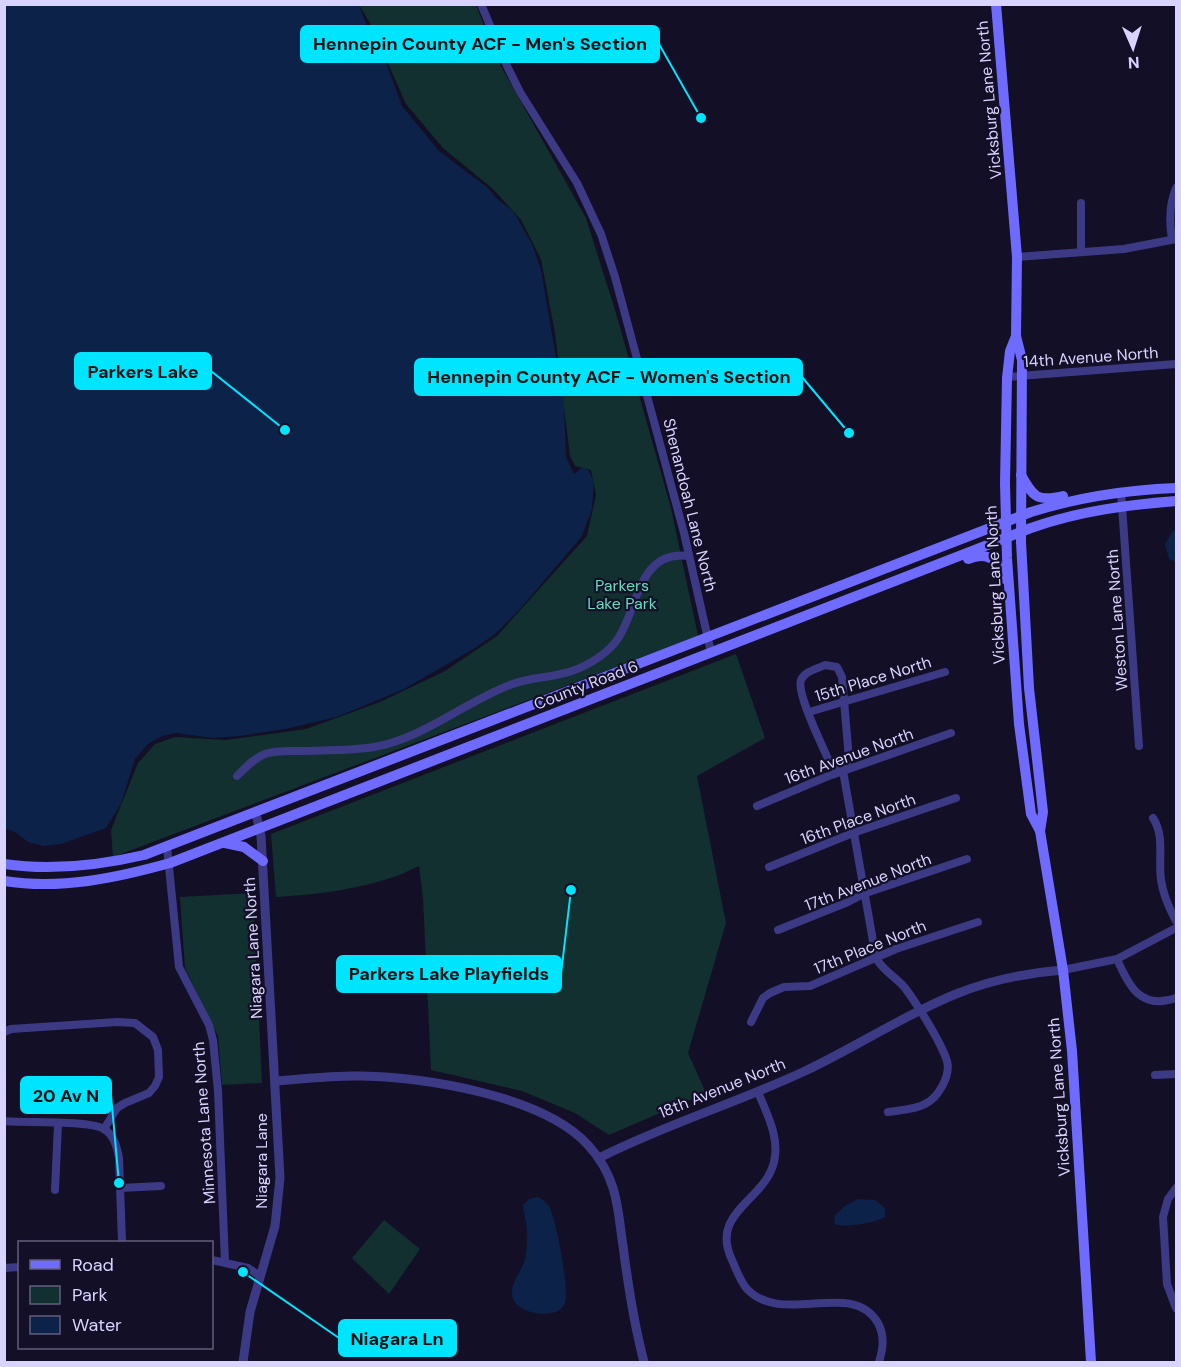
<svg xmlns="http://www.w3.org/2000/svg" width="1181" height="1367" viewBox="0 0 1181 1367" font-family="'DM Sans',sans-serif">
  <rect width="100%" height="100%" fill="#130f26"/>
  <g fill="#12302f">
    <path d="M 359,5 L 476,5 L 498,61 L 586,218 L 615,310 L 671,508 L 698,636 L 113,857 L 111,830 L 138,763 L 155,744 L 175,737 L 226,740 L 306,729 L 380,702 L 445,671 L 497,636 L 587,536 L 596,495 L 591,470 L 575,466 L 570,456 L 555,333 L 541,259 L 521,220 L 493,189 L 443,148 L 406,104 L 370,23 Z"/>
    <path d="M 736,654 L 765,738 L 697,776 L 726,923 L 688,1053 L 706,1093 L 609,1135 L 575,1113 L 522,1091 L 431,1070 L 423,898 L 419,866 C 412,869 405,873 397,876 C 359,889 316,895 276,897 L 271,834 Z"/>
    <path d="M 253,893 L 262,1083 L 222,1085 L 218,1036 L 185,968 L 180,897 Z"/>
    <path d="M 384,1220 L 420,1249 L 389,1294 L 352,1258 Z"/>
  </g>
  <g fill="#0c2248">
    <path d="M 4,5 L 359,5 L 368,29 L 387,65 L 402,106 L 439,151 L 488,188 L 497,199 L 513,211 L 532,244 L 541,270 L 564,404 L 566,457 L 574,474 L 583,467 L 589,471 L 594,482 L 592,509 L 582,536 L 521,608 L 495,634 L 475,648 L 404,689 L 337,717 L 285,729 L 239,736 L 213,738 L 176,733 L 162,736 L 148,744 L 135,759 L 121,804 L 106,828 L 61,844 L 44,846 L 28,842 L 15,832 L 4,828 Z"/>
    <path d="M 1176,530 L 1176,562 L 1169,559 L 1165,544 L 1172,532 Z"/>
    <path d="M 538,1197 C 542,1199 546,1202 549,1206 C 556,1219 571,1294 564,1305 C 555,1321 513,1314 512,1294 C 511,1280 524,1269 526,1255 C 527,1245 528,1233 526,1223 C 525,1216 523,1211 523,1205 L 529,1199 Z"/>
    <path d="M 858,1199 L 875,1200 L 885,1208 L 885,1217 C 874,1223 846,1228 834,1224 L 835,1215 L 845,1206 Z"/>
  </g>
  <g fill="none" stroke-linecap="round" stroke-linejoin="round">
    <g stroke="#3d3a85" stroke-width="8">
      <path d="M 481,4 L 507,66 L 520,92 L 577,183 L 601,234 L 615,277 L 684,533 L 711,652"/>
      <path d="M 1081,203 L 1081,252"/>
      <path d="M 1172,239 C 1169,221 1169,205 1176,188"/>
      <path d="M 1017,257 L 1124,249 L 1176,239"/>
      <path d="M 1007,377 L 1176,364"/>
      <path d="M 1121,492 L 1139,746"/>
      <path d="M 825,665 L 837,667 L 842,677 L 849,759 L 843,771 L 837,770 L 829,761 C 823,747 796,693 801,680 C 805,671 817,669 825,665 Z"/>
      <path d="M 809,712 L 945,672"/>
      <path d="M 843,771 L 876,958 C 883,971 896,977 905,988 C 917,1004 941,1042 947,1061 C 951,1076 938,1098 925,1104 C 914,1110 900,1110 888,1112"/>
      <path d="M 237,776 C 245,768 254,758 265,754 C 277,750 289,751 301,751 C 325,750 350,751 374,747 C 424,738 463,703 510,685 C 530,677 551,678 572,671 C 589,665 609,653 619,637 C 638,607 639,549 689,556"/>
      <path d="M 757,806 L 826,777 L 951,733"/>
      <path d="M 1153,818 C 1165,836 1158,859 1161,880 C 1163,895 1169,908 1176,921"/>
      <path d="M 167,847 L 179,967 L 209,1025 L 213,1040 L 218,1091 L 225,1262"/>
      <path d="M 769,867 L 853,833 L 956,798"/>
      <path d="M 778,930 L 848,902 L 863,894 L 967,859"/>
      <path d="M 1117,959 C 1129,987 1141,1010 1176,998"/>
      <path d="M 1063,970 L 1117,959 L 1176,928"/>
      <path d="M 751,1022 L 763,998 L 770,993 L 784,987 L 810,986 L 896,949 L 978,922"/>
      <path d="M 4,1032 L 11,1029 L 117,1022 L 135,1023 L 153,1037 L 158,1050 L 159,1077 L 155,1086 L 149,1093 L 125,1103 L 117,1108 L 104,1129"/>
      <path d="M 1155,1075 L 1176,1074"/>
      <path d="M 758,1092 C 767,1114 780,1138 774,1162 C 765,1201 709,1212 732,1260 C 736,1269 740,1281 747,1289 C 783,1327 852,1278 878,1323 C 885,1336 883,1349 879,1362"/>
      <path d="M 4,1121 C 25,1123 89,1120 104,1129 C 114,1135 117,1147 119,1158 L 122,1242"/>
      <path d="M 120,1188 L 161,1186"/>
      <path d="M 1176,1188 L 1168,1199 L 1163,1217 L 1167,1284 L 1176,1308"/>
      <path d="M 55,1190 L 58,1124"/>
      <path d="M 212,1260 L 248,1268 L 260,1276"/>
      <path d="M 4,1268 L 20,1267"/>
    </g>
    <g stroke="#3d3a85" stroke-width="9">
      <path d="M 275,1081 C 304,1079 333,1075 362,1076 C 425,1077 544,1096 588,1145 C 599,1157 608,1172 613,1188 C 619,1207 620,1227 623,1246 C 628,1285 634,1324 644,1362"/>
      <path d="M 599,1158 C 666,1124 737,1103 805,1071 C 856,1047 904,1015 956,994 C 990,980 1026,973 1063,970"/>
      <path d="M 243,1362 L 250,1312 L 275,1226 L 280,1178 L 261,836 L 256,814"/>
    </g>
    <g stroke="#6f6bff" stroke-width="10">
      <path d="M 996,4 L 1017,257 L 1016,336 L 1022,360 L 1021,542 L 1029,688 L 1043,812 L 1040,831 L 1063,970 L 1072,1051 L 1091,1362"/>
      <path d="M 1016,336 L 1010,351 L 1007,378 L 1005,483 L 1007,558 L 1019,724 L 1031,814 L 1040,831"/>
      <path d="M 1021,475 C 1033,497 1037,502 1063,496"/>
      <path d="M 968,559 C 988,551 999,560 1005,579"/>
      <path d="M 225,843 L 244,847 L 263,861"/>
      <path d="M 4,864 C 52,871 97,866 144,855 L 1031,512 C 1079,497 1126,490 1176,488"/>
      <path d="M 4,881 C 61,890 116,878 170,863 L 1031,528 C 1079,511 1127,505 1176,501"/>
    </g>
  </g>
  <g text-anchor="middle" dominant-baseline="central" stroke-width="4.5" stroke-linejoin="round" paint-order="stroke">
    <g font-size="16" fill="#d9d4ff" stroke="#130f26">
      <text transform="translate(989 100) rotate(-95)">Vicksburg Lane North</text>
      <text transform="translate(1091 357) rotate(-4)">14th Avenue North</text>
      <text transform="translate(690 505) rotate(76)">Shenandoah Lane North</text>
      <text transform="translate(995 585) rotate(-93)">Vicksburg Lane North</text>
      <text transform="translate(1117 620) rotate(-94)">Weston Lane North</text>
      <text transform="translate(873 679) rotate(-17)">15th Place North</text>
      <text transform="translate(586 685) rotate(-21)">County Road 6</text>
      <text transform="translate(849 756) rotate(-20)">16th Avenue North</text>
      <text transform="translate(858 819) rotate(-20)">16th Place North</text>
      <text transform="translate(868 882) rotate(-21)">17th Avenue North</text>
      <text transform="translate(870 947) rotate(-22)">17th Place North</text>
      <text transform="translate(253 948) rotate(-93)">Niagara Lane North</text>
      <text transform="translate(722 1088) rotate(-22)">18th Avenue North</text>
      <text transform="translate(1059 1097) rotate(-94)">Vicksburg Lane North</text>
      <text transform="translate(204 1123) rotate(-94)">Minnesota Lane North</text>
      <text transform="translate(261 1161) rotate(-90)">Niagara Lane</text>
    </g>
    <g font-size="16" fill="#5fe0c0" stroke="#130f26">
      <text x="622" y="585">Parkers<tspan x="622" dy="18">Lake Park</tspan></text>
    </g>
  </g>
  <path fill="none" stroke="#00e5ff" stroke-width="2" d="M701 118L659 44M285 430L211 371M849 433L802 377M571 890L561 974M119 1183L111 1095M243 1272L339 1338"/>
  <g fill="#00e5ff" stroke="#130f26" stroke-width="2">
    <circle cx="701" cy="118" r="6"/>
    <circle cx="285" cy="430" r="6"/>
    <circle cx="849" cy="433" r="6"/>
    <circle cx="571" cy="890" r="6"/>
    <circle cx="119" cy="1183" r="6"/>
    <circle cx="243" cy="1272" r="6"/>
  </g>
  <g fill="#00e5ff" stroke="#00e5ff" stroke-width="2">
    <rect x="301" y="26" width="358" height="36" rx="6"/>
    <rect x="75" y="353" width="136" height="36" rx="6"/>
    <rect x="415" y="359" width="387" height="36" rx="6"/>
    <rect x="337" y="956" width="224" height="36" rx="6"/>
    <rect x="21" y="1077" width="90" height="36" rx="6"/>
    <rect x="339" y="1320" width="117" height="36" rx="6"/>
  </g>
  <g font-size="18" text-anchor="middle" font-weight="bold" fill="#111">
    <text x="480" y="50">Hennepin County ACF - Men's Section</text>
    <text x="143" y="378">Parkers Lake</text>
    <text x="609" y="383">Hennepin County ACF - Women's Section</text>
    <text x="449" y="980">Parkers Lake Playfields</text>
    <text x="66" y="1102">20 Av N</text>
    <text x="397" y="1345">Niagara Ln</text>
  </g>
  <rect width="1181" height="1367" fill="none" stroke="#d9d4ff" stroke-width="12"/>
  <rect x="18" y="1241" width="195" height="108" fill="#130f26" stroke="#625e7d" stroke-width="1.5"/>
  <rect x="30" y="1260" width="30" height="9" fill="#6f6bff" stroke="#625e7d" stroke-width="1.5"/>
  <text x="72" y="1271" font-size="18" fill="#d9d4ff">Road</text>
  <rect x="30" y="1286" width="30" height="18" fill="#12302f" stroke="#625e7d" stroke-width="1.5"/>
  <text x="72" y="1301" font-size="18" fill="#d9d4ff">Park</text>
  <rect x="30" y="1316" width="30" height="18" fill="#0c2248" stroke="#625e7d" stroke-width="1.5"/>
  <text x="72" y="1331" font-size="18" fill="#d9d4ff">Water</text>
  <g transform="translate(1133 48) rotate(177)" stroke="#130f26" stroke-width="4.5" paint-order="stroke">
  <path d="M0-4.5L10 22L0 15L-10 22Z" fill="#d9d4ff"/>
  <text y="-9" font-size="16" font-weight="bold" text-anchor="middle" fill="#d9d4ff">N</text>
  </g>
</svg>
